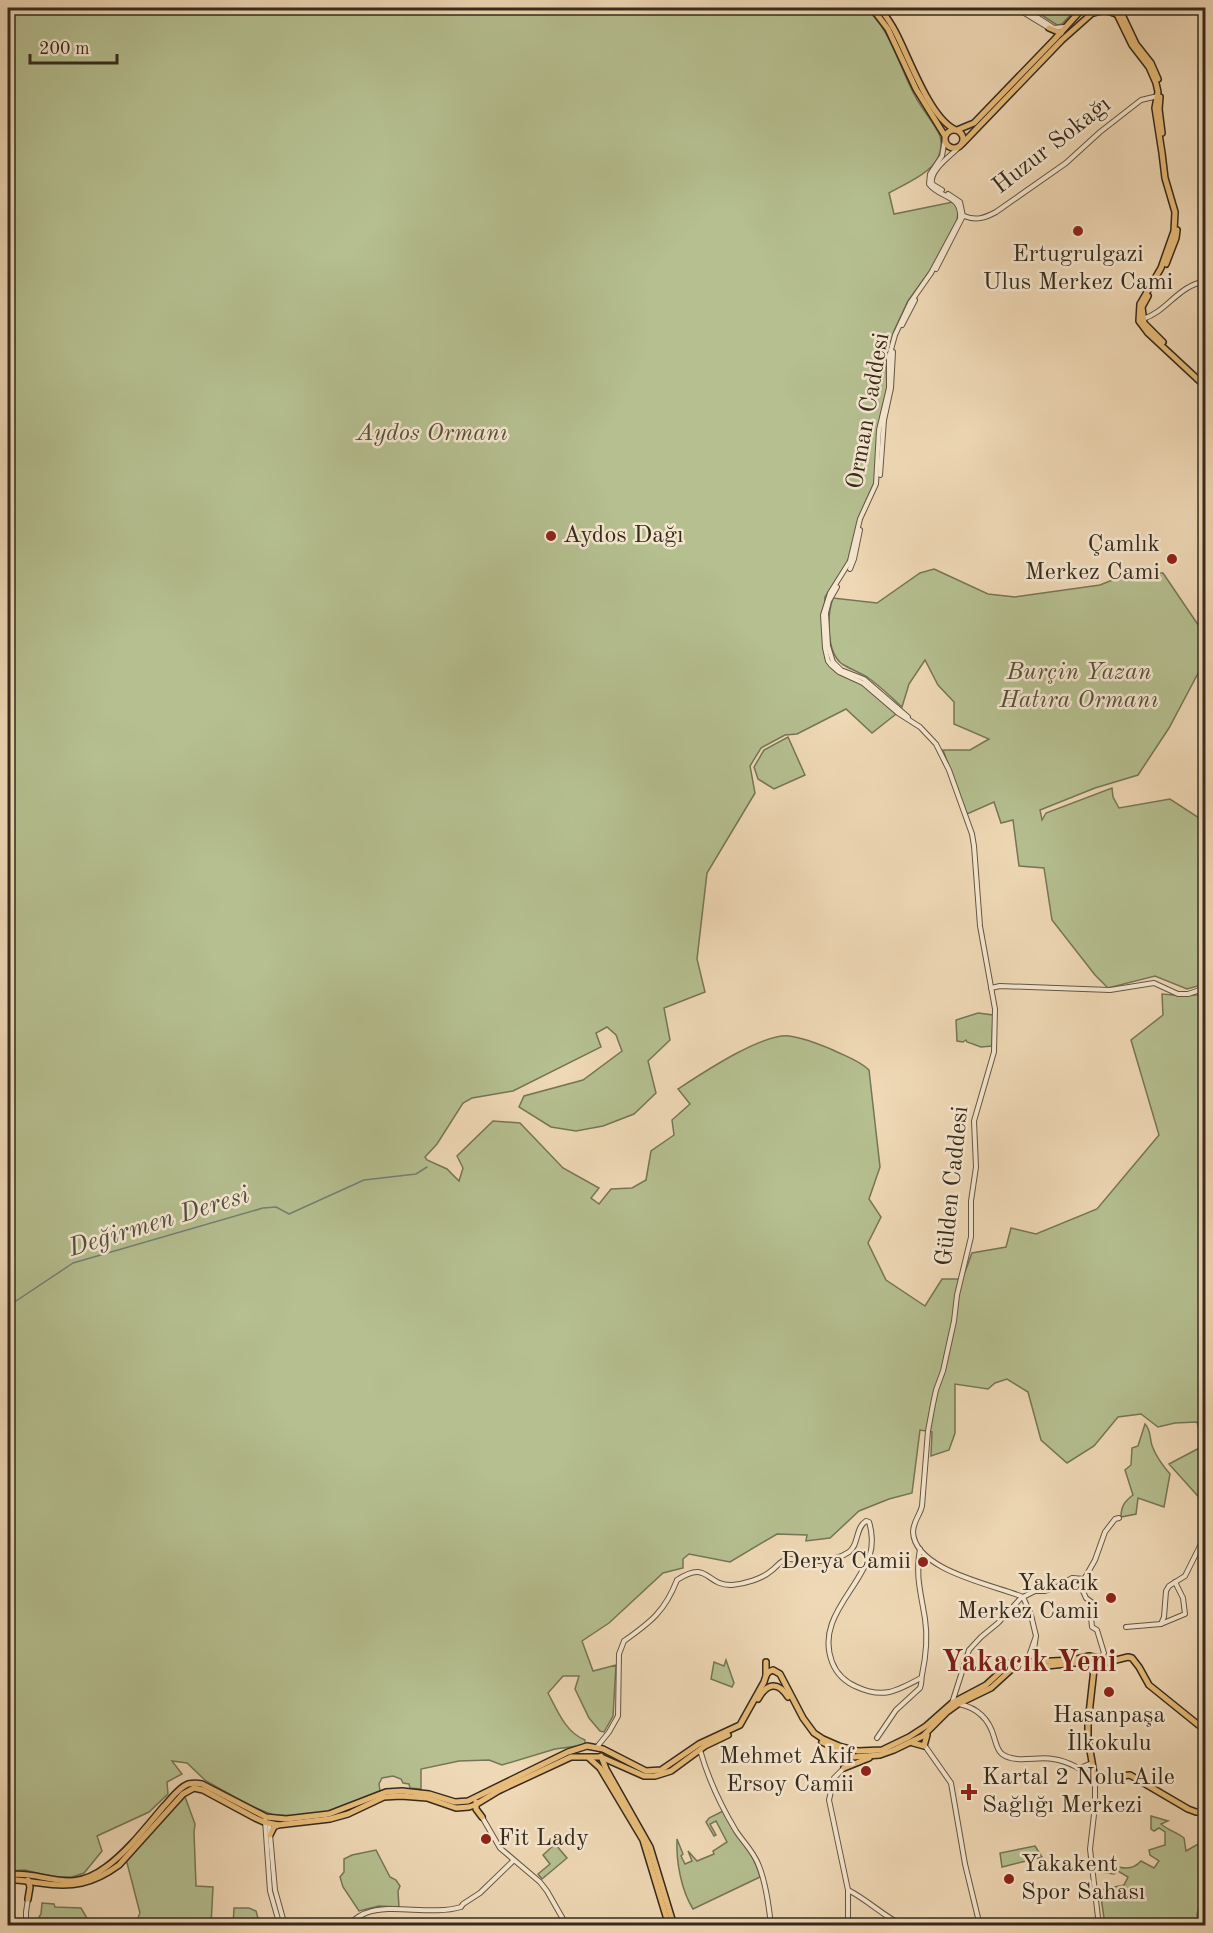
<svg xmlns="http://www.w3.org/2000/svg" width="1213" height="1933" viewBox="0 0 1213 1933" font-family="'Old Standard TT',serif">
  <rect width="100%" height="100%" fill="#efd8b5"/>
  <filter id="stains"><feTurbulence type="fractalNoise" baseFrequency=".00333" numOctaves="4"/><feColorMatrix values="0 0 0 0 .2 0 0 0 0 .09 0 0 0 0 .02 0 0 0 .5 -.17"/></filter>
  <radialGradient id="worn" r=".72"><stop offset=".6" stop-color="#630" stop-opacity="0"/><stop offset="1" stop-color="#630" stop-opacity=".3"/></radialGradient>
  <g fill="#b5bf90" stroke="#757556" stroke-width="1.5">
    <path d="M 8,8 L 865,8 C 890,27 900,69 915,96 C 922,110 934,122 940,136 C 942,143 941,151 938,158 C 931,173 903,185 889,193 L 894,214 L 953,202 L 956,205 L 958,211 L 957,221 L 931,269 L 908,301 L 894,331 L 886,362 L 887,388 L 878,426 L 876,471 L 874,483 L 859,517 L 848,561 L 825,597 L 823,635 L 827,657 L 836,668 L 860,681 L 896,714 L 872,733 L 846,709 L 797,734 L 785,735 L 761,748 L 750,766 L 755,793 L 707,873 L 697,959 L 705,992 L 664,1008 L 670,1040 L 648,1061 L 656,1093 L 634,1114 L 603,1126 L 576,1131 L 551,1127 L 519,1107 L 524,1096 L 583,1080 L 622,1051 L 616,1035 L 607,1027 L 596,1033 L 601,1047 L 513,1091 L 472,1098 L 463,1103 L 437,1144 L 425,1157 L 427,1160 L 447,1169 L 459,1181 L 463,1168 L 457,1156 L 493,1121 L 520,1123 L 563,1168 L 599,1188 L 591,1198 L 599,1204 L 611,1189 L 632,1188 L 646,1180 L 651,1151 L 674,1135 L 672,1120 L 690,1104 L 678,1089 C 701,1074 762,1033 789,1036 C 804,1038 819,1044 833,1050 C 845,1056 859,1060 869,1070 L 880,1167 L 869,1199 L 881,1217 L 868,1243 L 886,1280 L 925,1306 L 942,1279 L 960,1279 L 965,1272 L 972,1253 L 1006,1247 L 1011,1228 L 1036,1234 L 1097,1209 L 1159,1135 L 1131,1040 L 1163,1015 L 1162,994 L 1186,996 L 1205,994 L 1205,1504 L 1169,1464 L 1203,1446 L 1197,1422 L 1175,1423 L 1158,1427 L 1141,1414 L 1118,1417 L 1094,1446 L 1067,1463 L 1041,1440 L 1028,1392 L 1007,1379 L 995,1383 L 988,1389 L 955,1384 L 955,1433 L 949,1450 L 931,1456 L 932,1432 L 920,1430 L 912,1493 L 889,1499 L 859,1511 L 830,1538 L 806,1541 L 807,1535 L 777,1534 L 730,1562 L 689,1554 L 683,1559 L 683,1568 L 663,1573 L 609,1623 L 582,1641 L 593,1671 L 616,1665 L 613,1716 L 604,1732 L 600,1731 L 589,1718 L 575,1689 L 579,1676 L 563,1676 L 548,1693 C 557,1710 566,1733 585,1740 L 585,1745 L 555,1749 L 502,1765 L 489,1760 L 459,1761 L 421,1769 L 421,1789 L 410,1788 L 409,1784 L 403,1783 L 401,1779 L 393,1776 L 382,1778 L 379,1784 L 380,1791 L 327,1813 L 298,1816 L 273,1815 L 249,1805 L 206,1781 L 187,1763 L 172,1761 L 182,1774 L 167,1782 L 168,1794 L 149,1812 L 97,1836 L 102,1851 L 84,1873 L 72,1877 L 53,1877 L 25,1870 L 8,1871 Z"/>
    <path d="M 1027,8 L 1077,8 L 1062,24 L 1057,25 L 1031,8 Z"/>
    <path d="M 934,569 L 988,594 L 1015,597 L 1100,585 L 1130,573 L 1163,573 L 1205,635 L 1205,660 L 1169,728 L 1138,775 L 1095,788 L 1040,810 L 1042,820 L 1046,813 L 1112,788 L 1113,797 L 1119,808 L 1170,799 L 1202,820 L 1205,819 L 1205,984 L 1187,989 L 1155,976 L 1108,988 L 1095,975 L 1052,920 L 1044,868 L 1019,866 L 1013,820 L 1001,823 L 994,802 L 967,814 L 943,750 L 970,750 L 989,739 L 954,724 L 954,702 L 938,685 L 925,660 L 909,684 L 902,707 C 891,697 879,685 867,677 C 859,672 850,669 842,664 C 826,652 827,615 833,598 L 877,603 L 920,573 Z"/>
    <path d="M 788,737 L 805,775 L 774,789 L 758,779 L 754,767 L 764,750 Z"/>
    <path d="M 978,1013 L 993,1015 L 992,1046 L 981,1047 L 967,1042 L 966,1040 L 963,1042 L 957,1041 L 956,1020 Z"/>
    <path d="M 1145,1424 C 1152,1431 1149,1440 1153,1448 C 1157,1458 1163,1466 1170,1474 L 1164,1507 L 1138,1498 L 1136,1514 L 1121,1517 C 1121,1506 1125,1501 1133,1495 L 1125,1470 L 1131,1465 L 1132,1448 L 1138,1446 Z"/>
    <path d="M 726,1660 L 734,1683 L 732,1687 L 711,1679 L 714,1662 L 724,1666 Z"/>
    <path d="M 184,1794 L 195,1824 L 194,1832 L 196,1886 L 213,1887 L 211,1925 L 126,1926 L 137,1920 L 140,1913 L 126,1859 Z"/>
    <path d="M 723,1811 C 735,1833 754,1852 760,1877 L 693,1909 C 681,1890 676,1861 677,1839 L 683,1854 L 681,1856 L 685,1864 L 692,1861 L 688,1851 L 697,1861 L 714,1854 L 713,1851 L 727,1842 L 716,1821 L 710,1824 L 716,1835 L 714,1836 L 706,1822 L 709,1818 Z"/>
    <path d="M 1151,1816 L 1168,1821 L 1161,1824 C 1168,1830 1176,1832 1184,1838 L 1186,1851 L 1200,1843 L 1203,1895 L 1197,1914 L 1198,1925 L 1105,1925 L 1100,1890 L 1124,1885 L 1128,1877 L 1118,1871 L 1114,1874 L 1099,1872 L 1105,1863 C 1119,1867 1130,1873 1141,1861 L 1154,1868 L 1159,1861 L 1150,1855 L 1149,1850 L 1165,1845 L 1165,1832 L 1159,1828 L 1154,1831 L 1151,1829 Z"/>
    <path d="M 555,1844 L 567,1858 L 542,1879 L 538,1874 L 550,1864 L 543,1855 Z"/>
    <path d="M 1035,1846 L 1042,1857 L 1002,1867 L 1000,1853 Z"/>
    <path d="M 376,1850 L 390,1877 L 396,1880 L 400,1886 L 398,1891 L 399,1907 L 379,1906 L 359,1911 L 343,1887 L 340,1877 L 344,1872 L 344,1859 L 352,1855 Z"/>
    <path d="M 42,1903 L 54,1904 L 55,1907 L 81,1908 L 91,1925 L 44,1925 L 39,1917 L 41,1914 Z"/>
    <path d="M 234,1908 L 249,1908 L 256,1911 L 260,1925 L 233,1925 Z"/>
  </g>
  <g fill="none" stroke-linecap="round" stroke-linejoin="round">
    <path stroke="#728077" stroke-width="1.5" d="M 8,1303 L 13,1303 L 73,1263 L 263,1208 L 276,1207 L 289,1214 L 364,1180 L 416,1174 L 427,1167"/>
    <g stroke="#645643" stroke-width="6">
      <g id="minor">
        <path d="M 1016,8 L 1049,28"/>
        <path d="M 1023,8 L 1054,28 L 1064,27"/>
        <path d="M 945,139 L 942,156 L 930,174 L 929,184 C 940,199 962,194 960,219 L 931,273 L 910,303 L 895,335 L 889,357 L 889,388 L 879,430 L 876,484 L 860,519 L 850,561 L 830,593 L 823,615 L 825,648 L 828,661 L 831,665 L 839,672 L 863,683 L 898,713 L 920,727 L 936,744 L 949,770 L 972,834 L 974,846 L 980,926 L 995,1009 L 994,1052 L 974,1121 L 976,1167 L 971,1201 L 971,1237 L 957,1295 L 954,1321 L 943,1371 L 936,1390 L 933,1404 L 928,1431 L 922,1506 C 920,1515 913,1522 913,1532 C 915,1571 995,1585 1023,1597 L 1031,1615 L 1036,1636"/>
        <path d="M 942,190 L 932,184 C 929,170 951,156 960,146"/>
        <path d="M 964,216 C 976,221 985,218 996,212 L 1066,163 L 1100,132 L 1141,100 L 1158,96"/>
        <path d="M 936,269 L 963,216 L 960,202 L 948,194"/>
        <path d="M 1143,319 C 1168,311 1177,286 1206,281"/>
        <path d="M 902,325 L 915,300"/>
        <path d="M 880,475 L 884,420 L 891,388 L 893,352"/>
        <path d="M 850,569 L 854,559 L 860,530"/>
        <path d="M 837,587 L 829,601 L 826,613 L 828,646 L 833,662 L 841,670 L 864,679 L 908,717"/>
        <path d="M 991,988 L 1000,986 L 1110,990 L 1154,983 L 1178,994 L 1188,994 L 1206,988"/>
        <path d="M 1161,1624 L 1164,1617 L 1166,1591 L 1169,1586 L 1185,1576 L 1206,1534"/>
        <path d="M 1126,1627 L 1161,1624 L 1185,1614 L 1183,1598 L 1175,1582"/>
        <path d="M 1100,1658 L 1104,1653 L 1097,1630 L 1092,1627 L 1091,1617 L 1094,1604 L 1086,1598 L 1082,1589 L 1082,1583 L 1095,1560 L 1105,1532 L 1115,1519 L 1119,1518"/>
        <path d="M 1027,1662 L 1036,1636 L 1033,1656 L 1036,1662"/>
        <path d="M 952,1703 L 969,1650 L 981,1637 L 998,1623 L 1021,1598 L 1035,1591 L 1045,1591 L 1057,1587 L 1072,1578 L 1084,1579"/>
        <path d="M 959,1704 C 978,1708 989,1719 994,1737 C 996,1743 997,1750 1002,1754 C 1016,1764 1037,1756 1053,1759 C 1069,1761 1082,1770 1095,1779 L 1095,1806 L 1090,1849 L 1099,1926"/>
        <path d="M 877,1738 L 896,1710 L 920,1688 C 922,1683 921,1680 922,1675 C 926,1656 928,1638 925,1619 C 921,1593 915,1576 920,1549"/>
        <path d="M 925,1746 L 951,1783 L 965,1864 L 980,1926"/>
        <path d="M 597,1747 L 609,1732 L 618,1716 L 619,1654 L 624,1641 C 651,1622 665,1611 677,1580 C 709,1559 705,1586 732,1585 C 744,1584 762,1579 771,1571 C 777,1567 781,1559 790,1559 C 794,1559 799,1561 804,1561 C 818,1562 836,1561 849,1552 C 859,1545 855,1528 866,1521 L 869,1522 C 872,1531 873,1545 870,1554 C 858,1591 816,1619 832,1662 C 837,1675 845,1682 857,1687 C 883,1699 897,1691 921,1678"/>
        <path d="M 700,1750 C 708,1778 721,1806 736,1831 C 744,1843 754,1852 759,1866 C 766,1884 769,1906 771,1926"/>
        <path d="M 844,1768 L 834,1778 L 829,1800 L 848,1890 L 848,1926"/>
        <path d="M 1080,1768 L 1092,1763"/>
        <path d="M 482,1817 L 500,1848 L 540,1882 L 547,1891 L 567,1926"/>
        <path d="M 265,1820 L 270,1891 L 280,1926"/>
        <path d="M 269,1823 L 275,1890 L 285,1926"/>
        <path d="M 848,1890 C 868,1900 883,1916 904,1926"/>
        <path d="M 26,1926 L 26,1912 L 28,1899"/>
        <path d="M 347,1926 C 353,1921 359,1915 366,1913 C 392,1903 431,1916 461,1907 L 463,1904 L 480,1893 L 513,1861"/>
      </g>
    </g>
    <g stroke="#352b1d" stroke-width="8">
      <g id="major">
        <path d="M 872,8 L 888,29 L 916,89 L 945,136"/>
        <path d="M 880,8 C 885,15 891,23 895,31 C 909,57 929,116 954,129"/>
        <path d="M 1114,8 L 1132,45 L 1149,67 L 1156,83 L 1158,92 L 1155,108 L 1162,153 L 1165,178 L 1175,212 L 1174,231 L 1161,268 L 1140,304 L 1139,321 L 1148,333 L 1206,387"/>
        <path d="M 1119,8 L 1136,44 L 1151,63 L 1158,79"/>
        <path d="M 1094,13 L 1105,10 L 1116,14"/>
        <path d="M 1049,28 L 1061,33"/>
        <path d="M 1160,97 L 1159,109 L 1162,133"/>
        <circle cx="954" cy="139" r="9"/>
        <path d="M 957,130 L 974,123 L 1054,40 L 1083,8"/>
        <path d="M 962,144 L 1062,40 L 1098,8"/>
        <path d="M 1166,264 L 1176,238 L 1177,230"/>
        <path d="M 1148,296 L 1142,307 L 1144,323 L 1163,342"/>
        <path d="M 1108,1662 L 1098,1665 L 1094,1669 L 1088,1723 L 1088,1739 L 1095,1779 L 1130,1775 L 1188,1809 L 1196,1812 L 1206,1812"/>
        <path d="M 766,1675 L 766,1662"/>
        <path d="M 758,1699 C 767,1683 778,1681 788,1697"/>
        <path d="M 822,1742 L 853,1757 L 880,1755 L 894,1750 L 923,1736 L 947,1712 L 958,1704 L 991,1688 L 1014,1667 L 1047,1666 L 1084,1662 L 1091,1664 L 1094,1669"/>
        <path d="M 913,1743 L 924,1746 L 927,1735"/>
        <path d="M 601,1756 L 606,1769 L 650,1847 L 674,1926"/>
        <path d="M 589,1758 L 600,1768 L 643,1840 L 669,1926"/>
        <path d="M 844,1768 L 869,1758"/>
        <path d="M 476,1802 L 476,1809 L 482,1817"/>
        <path d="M 270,1835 L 274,1827 L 278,1825"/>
        <path d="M 8,1875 C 46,1870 68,1896 106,1867 C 128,1851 146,1827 164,1806 C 171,1799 178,1788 188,1784 C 193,1783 197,1783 202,1784 L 266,1817 L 286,1819 L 329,1814 L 386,1792 L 402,1791 L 429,1794 L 455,1802 L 468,1801 L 568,1752 L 587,1746 L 603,1749 L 646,1771 L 661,1770 L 699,1744 L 740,1725 L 764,1682 C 766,1676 766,1672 773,1670 L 780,1674 L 803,1718 L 814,1733 L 823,1739 L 839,1746 L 858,1751 L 882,1750 L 909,1737 L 926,1726 L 952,1703 L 986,1685 L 1010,1663 L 1073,1660 L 1089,1656 L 1112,1661 L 1128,1657 L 1132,1658 L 1139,1667 L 1149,1685 L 1206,1731"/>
        <path d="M 8,1880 C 19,1879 29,1882 40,1883 C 72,1888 93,1884 119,1865 L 183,1794 L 194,1788 L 203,1790 L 255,1818 L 264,1822 L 278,1825 L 330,1819 L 348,1814 L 384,1797 L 401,1796 L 427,1798 L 456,1808 L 469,1807 L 475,1805 L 498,1791 L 571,1757 L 601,1757 L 644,1776 L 655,1776 L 671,1771 L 705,1746 L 728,1735"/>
        <path d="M 28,1880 L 30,1887 L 28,1899"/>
      </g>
    </g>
    <use href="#minor" stroke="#f5e6cf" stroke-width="4"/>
    <use href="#major" stroke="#e8bc7a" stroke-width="5"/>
  </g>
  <g fill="#8f2418" stroke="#f5e6cf" stroke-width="2">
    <circle cx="1078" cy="231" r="6"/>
    <circle cx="551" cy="536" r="6"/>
    <circle cx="1172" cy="559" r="6"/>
    <circle cx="923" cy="1562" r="6"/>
    <circle cx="1111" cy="1598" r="6"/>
    <circle cx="1109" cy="1692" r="6"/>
    <circle cx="866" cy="1771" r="6"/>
    <path d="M966 1783h6v6h6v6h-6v6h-6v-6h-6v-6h6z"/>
    <circle cx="486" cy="1839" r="6"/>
    <circle cx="1009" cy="1879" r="6"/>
  </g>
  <g text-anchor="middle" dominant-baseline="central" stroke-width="5" stroke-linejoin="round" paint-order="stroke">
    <g font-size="24" fill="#352b1d" stroke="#f5e6cf">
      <text transform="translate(1052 146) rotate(-38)">Huzur Sokağı</text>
      <text transform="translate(869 411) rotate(-80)">Orman Caddesi</text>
      <text transform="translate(953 1186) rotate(-84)">Gülden Caddesi</text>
    </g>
    <g font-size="24" fill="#352b1d" stroke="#f5e6cf" text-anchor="start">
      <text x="1078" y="255" text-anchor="middle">Ertugrulgazi<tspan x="1078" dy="28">Ulus Merkez Cami</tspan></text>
      <text x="563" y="536">Aydos Dağı</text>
      <text x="1160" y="545" text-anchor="end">Çamlık<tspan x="1160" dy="28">Merkez Cami</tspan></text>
      <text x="911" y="1562" text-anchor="end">Derya Camii</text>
      <text x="1099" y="1584" text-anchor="end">Yakacık<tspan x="1099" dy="28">Merkez Camii</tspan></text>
      <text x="1109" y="1716" text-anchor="middle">Hasanpaşa<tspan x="1109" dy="28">İlkokulu</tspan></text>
      <text x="854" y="1757" text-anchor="end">Mehmet Akif<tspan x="854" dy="28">Ersoy Camii</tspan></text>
      <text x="982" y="1778">Kartal 2 Nolu Aile<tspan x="982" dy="28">Sağlığı Merkezi</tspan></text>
      <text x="498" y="1839">Fit Lady</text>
      <text x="1021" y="1865">Yakakent<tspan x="1021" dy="28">Spor Sahası</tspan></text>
    </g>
    <g font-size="24" font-style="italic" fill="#55503a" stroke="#f5e6cf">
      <text x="432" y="434">Aydos Ormanı</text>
      <text x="1079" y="673">Burçin Yazan<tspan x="1079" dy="28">Hatıra Ormanı</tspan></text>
    </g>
    <g font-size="26" font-style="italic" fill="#4e4e42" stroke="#f5e6cf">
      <text transform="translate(159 1222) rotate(-17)">Değirmen Deresi</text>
    </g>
    <g font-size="30" font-weight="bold" fill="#7a1f14" stroke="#f5e6cf">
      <text x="1029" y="1663">Yakacık Yeni</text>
    </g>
  </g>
  <rect width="1213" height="1933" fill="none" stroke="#efd8b5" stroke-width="30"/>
  <rect x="9" y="9" width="1195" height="1915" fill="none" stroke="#352b1d" stroke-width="3"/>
  <rect x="15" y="15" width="1183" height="1903" fill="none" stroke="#352b1d" stroke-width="1.5"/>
  <path d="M30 54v9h87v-9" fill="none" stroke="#352b1d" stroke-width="3"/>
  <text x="39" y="54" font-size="18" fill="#352b1d" stroke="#f5e6cf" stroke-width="4.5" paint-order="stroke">200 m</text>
  <rect width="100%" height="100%" filter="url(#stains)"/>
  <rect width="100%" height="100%" fill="url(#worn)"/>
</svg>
